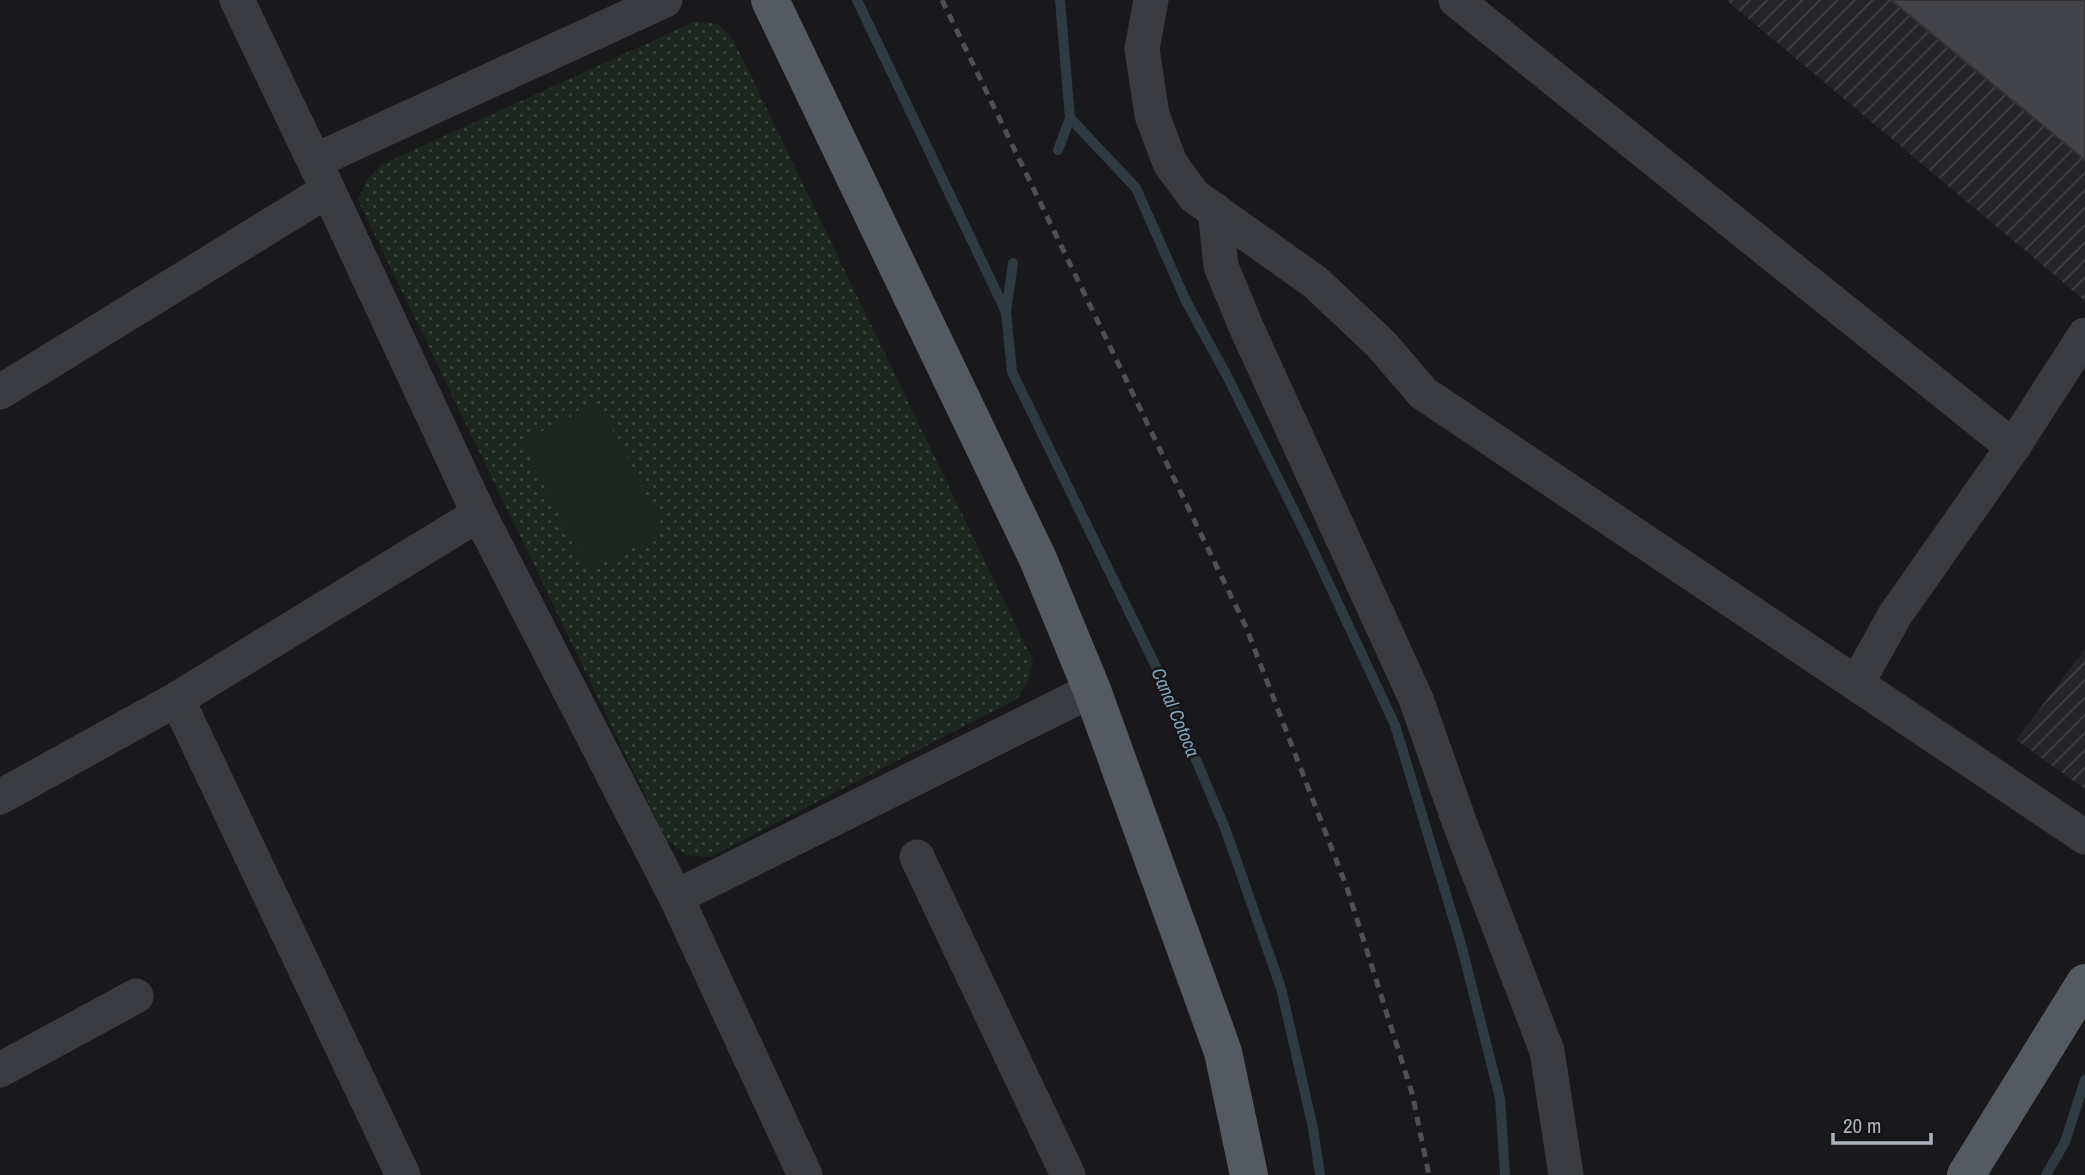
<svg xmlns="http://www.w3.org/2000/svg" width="2085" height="1175" viewBox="0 0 2085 1175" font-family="'Archivo Narrow',sans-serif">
  <defs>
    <pattern id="industrial-furrows" width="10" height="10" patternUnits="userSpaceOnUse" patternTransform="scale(1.75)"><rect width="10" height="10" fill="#252529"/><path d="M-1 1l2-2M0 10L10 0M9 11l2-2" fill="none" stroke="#424246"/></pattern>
    <pattern id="grass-dots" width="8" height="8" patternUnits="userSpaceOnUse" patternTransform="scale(1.75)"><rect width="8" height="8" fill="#1e271f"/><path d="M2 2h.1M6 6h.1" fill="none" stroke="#3c443e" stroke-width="1.8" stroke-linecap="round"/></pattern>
  </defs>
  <rect width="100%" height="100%" fill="#19191c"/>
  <g fill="url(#industrial-furrows)">
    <path d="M 1726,0 L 2085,0 L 2085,301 Z"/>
    <path d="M 2085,649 L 2085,789 L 2016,740 Z"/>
  </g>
  <path fill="url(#grass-dots)" d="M 696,21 L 718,24 L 734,41 L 1033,661 L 1028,681 L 1017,699 L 710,857 L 686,855 L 666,839 L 358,200 L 367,180 L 381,165 Z"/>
  <path fill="#1e271f" d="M 599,403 L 665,532 L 587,571 L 522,441 Z"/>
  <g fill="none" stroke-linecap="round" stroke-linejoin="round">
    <g stroke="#2e3b41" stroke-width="10">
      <path d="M 857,0 L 1006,312"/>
      <path d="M 1070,118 L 1136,188 L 1186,301 L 1227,376 L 1308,539 L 1395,725 L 1461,944 L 1500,1098 L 1505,1175"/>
      <path d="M 1058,150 L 1070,118 L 1060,0"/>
      <path d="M 1013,263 L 1006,312 L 1012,372 L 1160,675 L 1225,828 L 1281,988 L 1313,1128 L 1320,1175"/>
      <path d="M 2046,1175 L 2065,1142 L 2085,1080"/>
    </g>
  </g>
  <path fill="#434449" stroke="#333338" stroke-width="2" d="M 1891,0 L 2085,0 L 2085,160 Z"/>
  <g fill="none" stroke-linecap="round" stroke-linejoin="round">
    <g stroke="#3a3c41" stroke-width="35">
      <path d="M 237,0 L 328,190 L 479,514 L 676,897 L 805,1175"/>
      <path d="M 1151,0 L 1142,49 L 1152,115 L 1170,163 L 1194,196 L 1315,282 L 1381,344 L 1423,393 L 2085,837"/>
      <path d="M 1456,0 L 2013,447"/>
      <path d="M 315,161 L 665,0"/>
      <path d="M 1215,210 L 1221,266 L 1247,329 L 1416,699 L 1460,824 L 1547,1051 L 1566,1175"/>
      <path d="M 0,392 L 328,190"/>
      <path d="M 1857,683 L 1895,615 L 2013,447 L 2085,335"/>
      <path d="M 177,699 L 403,1175"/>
      <path d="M 0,797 L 177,699 L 479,514"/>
      <path d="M 917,857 L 1068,1175"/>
      <path d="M 676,897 L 1092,690"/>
      <path d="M 0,1070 L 136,996"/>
    </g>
    <g stroke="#555960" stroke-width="38">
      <path d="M 770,0 L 1038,559 L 1092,690 L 1223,1052 L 1249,1175"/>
      <path d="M 1966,1175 L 2085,983"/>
    </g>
    <path stroke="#4d5056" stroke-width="5" stroke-dasharray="9 7" stroke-linecap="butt" d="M 942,0 L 1246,627 L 1347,888 L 1412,1093 L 1429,1175"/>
  </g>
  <g text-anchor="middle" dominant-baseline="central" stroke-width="5" stroke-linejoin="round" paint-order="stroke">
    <g font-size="19" font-style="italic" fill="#7fa5b9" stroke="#141417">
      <text transform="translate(1176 712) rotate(67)">Canal Cotoca</text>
    </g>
  </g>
  <path d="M1833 1133v10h98v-10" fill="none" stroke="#abb2bc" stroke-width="3.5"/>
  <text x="1843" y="1133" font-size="21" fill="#abb2bc" stroke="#141417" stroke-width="5" paint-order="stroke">20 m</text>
</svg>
